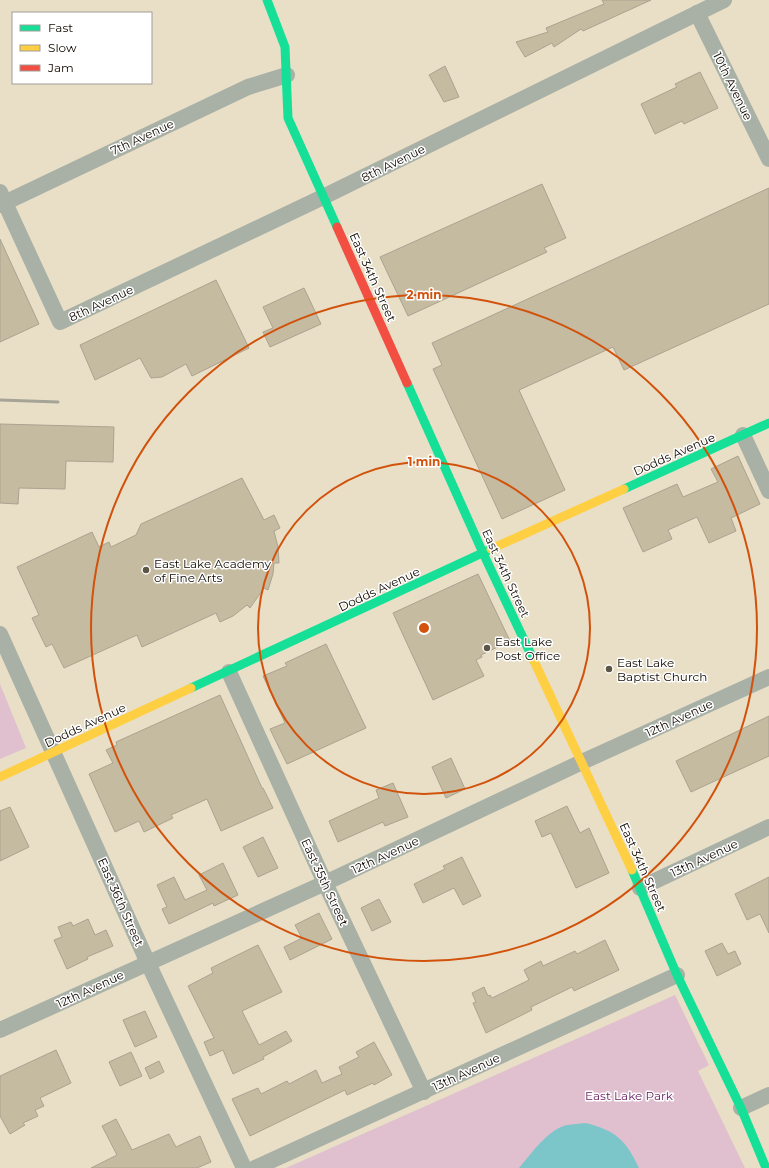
<svg xmlns="http://www.w3.org/2000/svg" width="769" height="1168" viewBox="0 0 769 1168" font-family="Montserrat,sans-serif">
  <rect width="100%" height="100%" fill="#e8dfc6"/>
  <g fill="#e0c0cf">
    <path d="M 0,684 L 26,748 L 0,759 Z"/>
    <path d="M 675,995 L 709,1065 L 698,1071 L 745,1168 L 286,1168 Z"/>
  </g>
  <path fill="#7cc6ca" d="M 586,1123 C 616,1131 626,1140 639,1168 L 519,1168 C 531,1154 548,1129 567,1125 C 573,1124 579,1124 586,1123 Z"/>
  <g fill="#c5bba1" stroke="#aaa390">
    <path d="M 602,0 L 651,0 L 583,31 L 581,29 L 554,47 L 552,43 L 525,57 L 516,42 L 548,32 L 546,28 L 604,4 Z"/>
    <path d="M 445,66 L 459,97 L 444,102 L 429,75 Z"/>
    <path d="M 700,72 L 718,108 L 684,124 L 682,121 L 655,134 L 641,104 L 677,87 L 675,84 Z"/>
    <path d="M 542,184 L 566,238 L 544,248 L 547,252 L 408,316 L 380,257 Z"/>
    <path d="M 769,188 L 769,304 L 624,370 L 613,347 L 519,390 L 565,490 L 502,519 L 433,369 L 442,365 L 432,343 Z"/>
    <path d="M 0,239 L 39,324 L 0,342 Z"/>
    <path d="M 216,280 L 249,348 L 192,376 L 186,364 L 162,377 L 151,378 L 140,358 L 95,380 L 80,345 Z"/>
    <path d="M 304,288 L 321,324 L 270,347 L 263,332 L 273,328 L 263,307 Z"/>
    <path d="M 0,424 L 114,427 L 113,462 L 66,461 L 65,489 L 19,488 L 18,504 L 0,503 Z"/>
    <path d="M 738,456 L 760,504 L 731,518 L 736,531 L 709,543 L 697,517 L 668,530 L 672,539 L 643,552 L 623,508 L 677,484 L 683,497 L 718,482 L 711,469 Z"/>
    <path d="M 242,478 L 264,520 L 274,515 L 280,528 L 274,531 L 278,547 L 279,563 L 274,563 L 273,574 L 268,590 L 264,588 L 250,608 L 247,605 L 233,616 L 220,622 L 216,613 L 142,647 L 137,635 L 64,668 L 52,644 L 46,647 L 32,618 L 39,615 L 17,567 L 92,532 L 99,547 L 109,542 L 111,547 L 136,535 L 141,524 Z"/>
    <path d="M 478,574 L 510,641 L 481,655 L 482,657 L 476,660 L 484,676 L 433,700 L 393,613 Z"/>
    <path d="M 326,644 L 366,728 L 287,764 L 270,729 L 285,723 L 263,676 L 287,666 L 285,663 Z"/>
    <path d="M 220,695 L 262,788 L 263,788 L 273,808 L 221,831 L 207,799 L 171,815 L 173,818 L 144,832 L 139,821 L 115,832 L 89,774 L 113,763 L 106,750 L 117,745 L 116,742 Z"/>
    <path d="M 769,716 L 769,756 L 691,792 L 676,761 Z"/>
    <path d="M 451,758 L 465,789 L 446,798 L 432,767 Z"/>
    <path d="M 393,783 L 408,817 L 385,826 L 383,822 L 338,842 L 329,821 L 379,798 L 376,790 Z"/>
    <path d="M 567,806 L 580,833 L 589,828 L 609,873 L 576,888 L 551,833 L 542,837 L 535,821 Z"/>
    <path d="M 10,807 L 29,847 L 0,861 L 0,811 Z"/>
    <path d="M 263,837 L 278,868 L 258,877 L 243,847 Z"/>
    <path d="M 462,857 L 481,896 L 463,905 L 454,888 L 423,903 L 414,884 L 445,869 L 443,866 Z"/>
    <path d="M 223,863 L 238,895 L 214,906 L 213,903 L 169,924 L 162,909 L 167,907 L 157,885 L 174,877 L 185,900 L 207,890 L 199,875 Z"/>
    <path d="M 769,877 L 769,933 L 760,914 L 747,920 L 735,894 Z"/>
    <path d="M 379,899 L 391,922 L 372,931 L 361,908 Z"/>
    <path d="M 319,913 L 332,939 L 290,960 L 284,947 L 302,938 L 295,925 Z"/>
    <path d="M 88,919 L 95,935 L 106,930 L 113,946 L 87,957 L 88,959 L 67,969 L 54,940 L 62,937 L 58,927 L 71,922 L 73,926 Z"/>
    <path d="M 605,940 L 619,970 L 574,991 L 572,987 L 531,1007 L 532,1010 L 486,1033 L 473,1003 L 476,1002 L 472,993 L 484,987 L 488,996 L 490,995 L 492,998 L 529,980 L 524,970 L 541,961 L 543,966 L 575,951 L 577,954 Z"/>
    <path d="M 722,943 L 728,954 L 735,951 L 741,964 L 717,976 L 705,951 Z"/>
    <path d="M 258,945 L 282,992 L 242,1011 L 259,1045 L 286,1031 L 292,1041 L 263,1057 L 264,1059 L 233,1074 L 223,1050 L 210,1056 L 204,1042 L 214,1038 L 188,986 L 213,973 L 211,968 Z"/>
    <path d="M 145,1011 L 157,1037 L 135,1047 L 123,1020 Z"/>
    <path d="M 374,1042 L 392,1075 L 374,1085 L 373,1083 L 347,1095 L 345,1090 L 250,1136 L 232,1099 L 258,1088 L 261,1094 L 287,1081 L 289,1084 L 316,1070 L 322,1083 L 342,1074 L 339,1067 L 359,1057 L 356,1052 Z"/>
    <path d="M 56,1050 L 71,1083 L 40,1098 L 44,1106 L 35,1110 L 38,1116 L 23,1123 L 25,1125 L 10,1134 L 0,1116 L 0,1076 Z"/>
    <path d="M 131,1052 L 142,1076 L 120,1086 L 109,1062 Z"/>
    <path d="M 159,1061 L 164,1072 L 150,1079 L 145,1068 Z"/>
    <path d="M 116,1119 L 132,1150 L 169,1134 L 176,1147 L 200,1136 L 211,1162 L 197,1168 L 91,1168 L 117,1155 L 102,1126 Z"/>
  </g>
  <g fill="none" stroke-linecap="round" stroke-linejoin="round">
    <g stroke="#a9b0a6" stroke-width="16">
      <path d="M 697,13 L 769,159"/>
      <path d="M 0,192 L 60,322 L 323,197 L 724,0"/>
      <path d="M 0,205 L 248,87 L 287,75"/>
      <path d="M 743,435 L 769,491"/>
      <path d="M 0,634 L 148,963 L 244,1168"/>
      <path d="M 229,672 L 325,883 L 424,1092"/>
      <path d="M 640,888 L 769,827"/>
      <path d="M 0,1030 L 325,883 L 582,762 L 769,677"/>
      <path d="M 741,1108 L 769,1095"/>
      <path d="M 255,1168 L 677,975"/>
    </g>
    <g stroke="#16e098" stroke-width="9">
      <path d="M 267,0 L 285,47 L 288,118 L 337,227"/>
      <path d="M 407,383 L 483,553 L 534,661"/>
      <path d="M 624,489 L 769,423"/>
      <path d="M 191,688 L 491,549"/>
      <path d="M 632,870 L 677,975 L 741,1108 L 766,1168"/>
    </g>
    <g stroke="#ffcf43" stroke-width="9">
      <path d="M 491,549 L 624,489"/>
      <path d="M 534,661 L 632,870"/>
      <path d="M 0,777 L 191,688"/>
    </g>
    <path stroke="#f24e42" stroke-width="9" d="M 337,227 L 407,383"/>
    <path stroke="#a5a496" stroke-width="3" d="M 0,400 L 58,402"/>
  </g>
  <g fill="none" stroke="#d2510b" stroke-width="2">
    <circle cx="424" cy="628" r="166"/>
    <circle cx="424" cy="628" r="333"/>
  </g>
  <g fill="#5c5545" stroke="#fff" stroke-width="1.5">
    <circle cx="146" cy="570" r="4"/>
    <circle cx="487" cy="648" r="4"/>
    <circle cx="609" cy="669" r="4"/>
  </g>
  <g text-anchor="middle" dominant-baseline="central" stroke-width="3" stroke-linejoin="round" paint-order="stroke">
    <g font-size="12" fill="#110a00" stroke="#fff">
      <text transform="translate(733 86) rotate(64)">10th Avenue</text>
      <text transform="translate(142 137) rotate(-25)">7th Avenue</text>
      <text transform="translate(393 163) rotate(-26)">8th Avenue</text>
      <text transform="translate(373 277) rotate(66)">East 34th Street</text>
      <text transform="translate(101 303) rotate(-25)">8th Avenue</text>
      <text transform="translate(674 454) rotate(-24)">Dodds Avenue</text>
      <text transform="translate(506 573) rotate(65)">East 34th Street</text>
      <text transform="translate(379 589) rotate(-25)">Dodds Avenue</text>
      <text transform="translate(679 718) rotate(-25)">12th Avenue</text>
      <text transform="translate(85 725) rotate(-25)">Dodds Avenue</text>
      <text transform="translate(385 855) rotate(-25)">12th Avenue</text>
      <text transform="translate(704 858) rotate(-25)">13th Avenue</text>
      <text transform="translate(643 867) rotate(66)">East 34th Street</text>
      <text transform="translate(325 882) rotate(65)">East 35th Street</text>
      <text transform="translate(121 902) rotate(66)">East 36th Street</text>
      <text transform="translate(90 989) rotate(-25)">12th Avenue</text>
      <text transform="translate(466 1072) rotate(-25)">13th Avenue</text>
    </g>
    <g font-size="12" fill="#110a00" stroke="#fff" text-anchor="start">
      <text x="154" y="563">East Lake Academy<tspan x="154" dy="14">of Fine Arts</tspan></text>
      <text x="495" y="641">East Lake<tspan x="495" dy="14">Post Office</tspan></text>
      <text x="617" y="662">East Lake<tspan x="617" dy="14">Baptist Church</tspan></text>
    </g>
    <g font-size="12" fill="#621c60" stroke="#fff">
      <text x="629" y="1095">East Lake Park</text>
    </g>
  </g>
  <circle cx="424" cy="628" r="6" fill="#d2510b" stroke="#fff" stroke-width="2"/>
  <g font-size="12" text-anchor="middle" font-weight="bold" fill="#d2510b" stroke="#fff" stroke-width="3" stroke-linejoin="round" paint-order="stroke">
    <text x="424" y="299">2 min</text>
    <text x="424" y="466">1 min</text>
  </g>
  <rect x="12" y="12" width="140" height="72" fill="#ffffff" stroke="#a09d99"/>
  <rect x="20" y="25" width="20" height="6" fill="#16e098" stroke="#a09d99"/>
  <text x="48" y="32" font-size="12" fill="#110a00">Fast</text>
  <rect x="20" y="45" width="20" height="6" fill="#ffcf43" stroke="#a09d99"/>
  <text x="48" y="52" font-size="12" fill="#110a00">Slow</text>
  <rect x="20" y="65" width="20" height="6" fill="#f24e42" stroke="#a09d99"/>
  <text x="48" y="72" font-size="12" fill="#110a00">Jam</text>
</svg>
